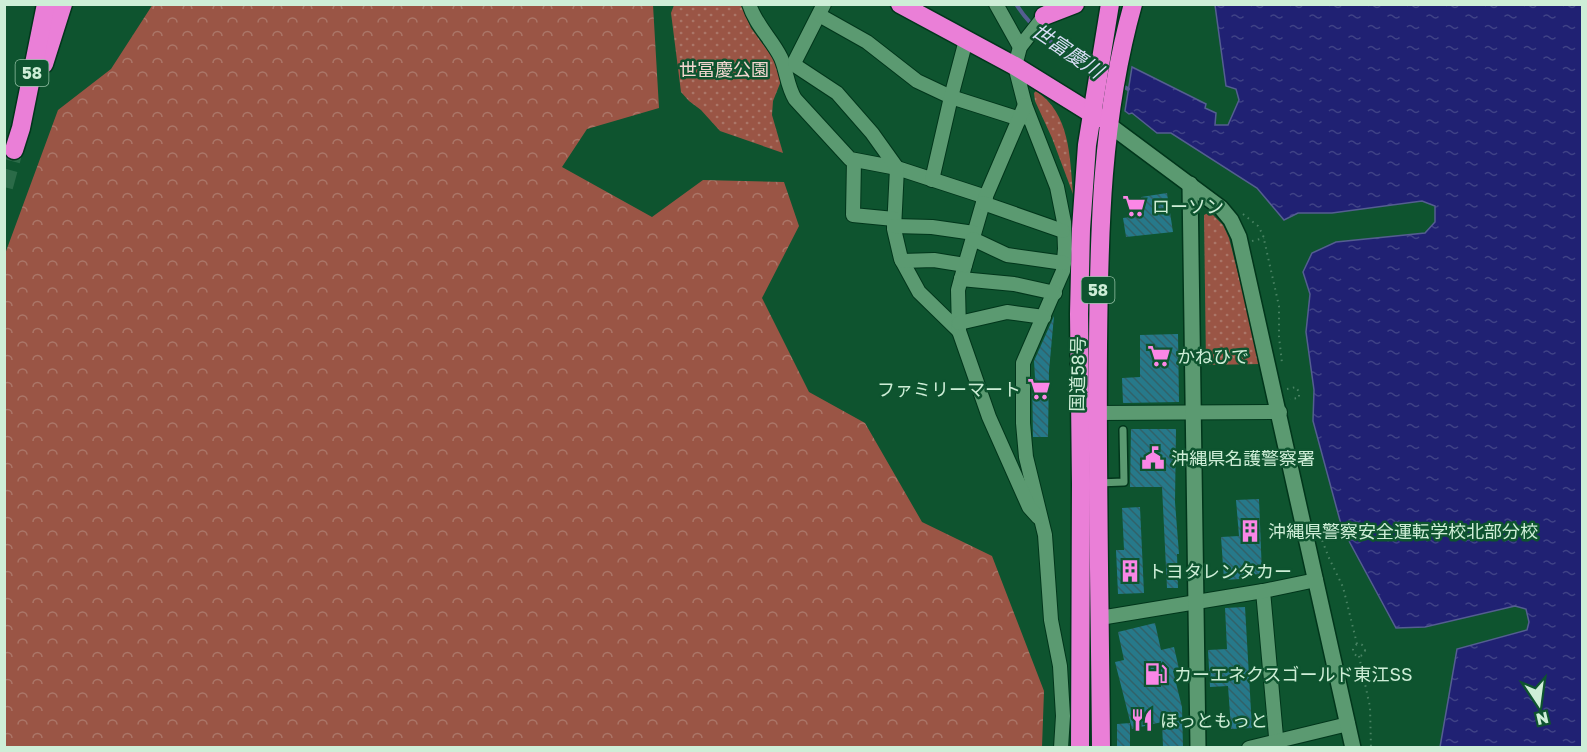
<svg xmlns="http://www.w3.org/2000/svg" width="1587" height="752" viewBox="0 0 1587 752" font-family="'Golos Text','Noto Sans JP',sans-serif">
  <defs>
    <pattern id="green-dots" width="8" height="8" patternUnits="userSpaceOnUse" patternTransform="scale(1.5)"><rect width="8" height="8" fill="#9a5545"/><path d="M2 2h.1M6 6h.1" fill="none" stroke="#ab7668" stroke-width="1.8" stroke-linecap="round"/></pattern>
    <pattern id="forest-crowns" width="20" height="18" patternUnits="userSpaceOnUse" patternTransform="scale(1.5)"><rect width="20" height="18" fill="#9a5545"/><path d="M2 6a3 3 0 1 1 6 0M12 15a3 3 0 1 1 6 0" fill="none" stroke="#ab7668"/></pattern>
    <pattern id="water-ripples" width="26" height="14" patternUnits="userSpaceOnUse" patternTransform="scale(1.5)"><rect width="26" height="14" fill="#202173"/><path d="M2 4q2-2 4 0t4 0M15 11q2-2 4 0t4 0" fill="none" stroke="#3f4286"/></pattern>
    <pattern id="building-back-hatch" width="6" height="6" patternUnits="userSpaceOnUse" patternTransform="scale(1.5)"><rect width="6" height="6" fill="#26798a"/><path d="M-1 5l2 2M0 0l6 6M5-1l2 2" fill="none" stroke="#316269"/></pattern>
  </defs>
  <rect width="100%" height="100%" fill="#0e542f"/>
  <g fill="url(#green-dots)">
    <path d="M 674,5 L 741,5 L 751,28 L 776,62 L 781,81 L 773,101 L 772,115 L 783,153 L 720,131 L 701,110 L 689,101 L 681,92 L 671,13 Z"/>
    <path d="M 1036,91 C 1070,113 1070,157 1073,194 L 1052,138 L 1035,101 L 1034,93 Z"/>
    <path d="M 1210,212 L 1223,225 L 1229,238 L 1261,364 L 1206,365 L 1204,215 Z"/>
  </g>
  <path fill="url(#forest-crowns)" d="M 153,4 L 653,5 L 659,108 L 587,129 L 562,167 L 652,217 L 703,180 L 784,182 L 799,226 L 762,298 L 809,392 L 865,423 L 922,522 L 992,556 L 1044,691 L 1042,747 L 5,747 L 5,254 L 58,110 L 111,69 Z"/>
  <path fill="url(#water-ripples)" stroke="#545e91" stroke-width="1.5" d="M 1215,5 L 1582,5 L 1582,747 L 1440,747 L 1457,649 L 1527,630 L 1529,622 L 1526,609 L 1515,606 L 1425,627 L 1396,628 L 1342,528 L 1313,421 L 1314,390 L 1306,332 L 1310,294 L 1303,272 L 1312,253 L 1336,242 L 1425,233 L 1435,222 L 1435,206 L 1422,201 L 1332,213 L 1298,213 L 1284,220 L 1257,188 L 1171,133 L 1157,133 L 1132,113 L 1129,114 L 1125,111 L 1132,67 L 1206,104 L 1205,108 L 1216,113 L 1215,125 L 1228,125 L 1239,100 L 1236,89 L 1226,86 Z"/>
  <g fill="none" stroke-linecap="round" stroke-linejoin="round">
    <g stroke="#545e91" stroke-width="4">
      <path d="M 1016,4 C 1035,34 1064,53 1095,70"/>
      <path d="M 1119,84 L 1128,89"/>
    </g>
  </g>
  <g fill="url(#building-back-hatch)">
    <path d="M 1167,193 L 1173,232 L 1126,237 L 1123,218 L 1144,215 L 1141,197 Z"/>
    <path d="M 1054,316 L 1049,371 L 1048,437 L 1033,437 L 1032,378 L 1035,378 L 1034,361 Z"/>
    <path d="M 1178,334 L 1179,402 L 1123,403 L 1122,378 L 1140,377 L 1140,335 Z"/>
    <path d="M 1131,429 L 1176,429 L 1175,502 L 1179,554 L 1177,554 L 1178,588 L 1167,588 L 1162,487 L 1130,487 Z"/>
    <path d="M 1259,499 L 1262,574 L 1240,575 L 1240,579 L 1224,580 L 1221,537 L 1239,536 L 1236,500 Z"/>
    <path d="M 1140,507 L 1144,593 L 1118,594 L 1116,550 L 1124,550 L 1122,508 Z"/>
    <path d="M 1245,607 L 1252,728 L 1231,729 L 1228,686 L 1210,687 L 1208,650 L 1227,649 L 1225,608 Z"/>
    <path d="M 1155,623 L 1161,650 L 1174,647 L 1179,669 L 1173,671 L 1182,707 L 1183,747 L 1163,747 L 1162,722 L 1132,729 L 1115,662 L 1124,660 L 1118,632 Z"/>
    <path d="M 1130,723 L 1130,747 L 1117,747 L 1117,724 Z"/>
  </g>
  <g fill="none" stroke-linecap="round" stroke-linejoin="round">
    <path stroke="#2b6b48" stroke-width="18" stroke-dasharray="18 9" stroke-linecap="butt" d="M 4,187 L 14,150"/>
    <g stroke="#01361b" stroke-width="10">
      <path id="lane" d="M 1098,483 L 1124,482 L 1123,430"/>
    </g>
    <g stroke="#01361b" stroke-width="16">
      <g id="street">
        <path d="M 749,4 C 756,26 772,39 781,58 C 787,72 787,86 795,99 L 850,159 L 897,168 L 986,197"/>
        <path d="M 824,4 L 795,61 L 796,66 L 837,93 L 872,133 L 897,168 L 894,229 L 901,259 L 919,292 L 959,331"/>
        <path d="M 996,4 L 1020,47"/>
        <path d="M 1049,10 L 1020,47 L 1015,66 L 1025,105 L 1057,187 L 1064,222 L 1065,249 L 1063,271 L 1023,363 L 1023,423 L 1026,457 L 1045,535 L 1051,620 L 1060,666 L 1063,716 L 1061,748"/>
        <path d="M 819,15 L 867,42 L 917,81 L 951,97 L 1020,119"/>
        <path d="M 1025,105 L 983,203 L 961,279 L 958,290 L 959,331 L 989,417 L 1029,507 L 1038,517"/>
        <path d="M 854,160 L 853,215 L 894,219"/>
        <path d="M 932,180 L 951,97 L 966,40"/>
        <path d="M 983,203 L 1063,231"/>
        <path d="M 894,226 L 932,227 L 974,233"/>
        <path d="M 973,239 L 1007,255 L 1064,263"/>
        <path d="M 902,261 L 934,260 L 965,265"/>
        <path d="M 961,279 L 1014,284 L 1055,293"/>
        <path d="M 959,323 L 1007,312 L 1044,317"/>
        <path d="M 1097,413 L 1280,412"/>
        <path d="M 1263,591 L 1277,748"/>
        <path d="M 1100,618 L 1263,591 L 1316,580"/>
        <path d="M 1249,748 L 1348,724"/>
      </g>
    </g>
    <g stroke="#01361b" stroke-width="18">
      <g id="secondary">
        <path d="M 1108,124 L 1221,208 L 1231,220 L 1239,237 L 1353,748"/>
        <path d="M 1190,184 L 1198,748"/>
      </g>
    </g>
    <g stroke="#01361b" stroke-width="21">
      <g id="highway">
        <path d="M 900,4 L 1015,66 L 1099,118"/>
        <path d="M 1044,16 L 1075,4"/>
        <path d="M 44,64 L 63,4"/>
        <path d="M 14,150 L 21,128 L 46,4"/>
        <path d="M 1080,748 L 1081,484 L 1079,314 L 1081,229 L 1087,145 L 1110,4"/>
        <path d="M 1101,748 C 1100,614 1097,481 1098,347 C 1099,231 1101,118 1133,4"/>
      </g>
    </g>
    <g stroke="#498363" stroke-width="2" stroke-dasharray="1.5 4.5" stroke-linecap="butt">
      <path d="M 1243,214 L 1258,226 L 1263,235 L 1279,306 L 1279,337 L 1282,363"/>
      <path d="M 1252,241 L 1264,238"/>
      <path d="M 1287,389 L 1296,387 L 1299,392 L 1299,398 L 1290,399"/>
      <path d="M 1320,535 L 1329,558 L 1343,587 L 1357,644"/>
      <circle cx="1359" cy="650" r="6"/>
      <path d="M 1359,656 L 1370,707 L 1371,748"/>
    </g>
    <use href="#lane" stroke="#5b9a71" stroke-width="7"/>
    <use href="#street" stroke="#5b9a71" stroke-width="14"/>
    <use href="#secondary" stroke="#5b9a71" stroke-width="15"/>
    <use href="#highway" stroke="#ea7fd7" stroke-width="18"/>
  </g>
  <defs>
    <g id="supermarket-bare" transform="scale(1.8)"><path d="M-6-5.5h2.5l.6 2H6L4.5 2H-2.5L-4.4-4H-6ZM-1.5 3.2a1.3 1.3 0 1 0 .1 0ZM3 3.2a1.3 1.3 0 1 0 .1 0Z" fill="#fb87e6" stroke="#0e542f" stroke-width="2.5" paint-order="stroke"/></g>
    <g id="civic-bare" transform="scale(1.8)"><path d="M-.6-6.5H3V-4.5H.6V-3L4-1V1h2V6H-6V1h2V-1L-.6-3ZM-1.2 2.5V6h2.4V2.5Z" fill="#fb87e6" stroke="#0e542f" stroke-width="2.5" paint-order="stroke"/></g>
    <g id="building-bare" transform="scale(1.8)"><path d="M-4-6H4V6H1V3H-1V6H-4ZM-2.5-4.3h1.7v1.8h-1.7ZM.8-4.3h1.7v1.8H.8ZM-2.5-1h1.7V.8h-1.7ZM.8-1h1.7V.8H.8Z" fill="#fb87e6" stroke="#0e542f" stroke-width="2.5" paint-order="stroke"/></g>
    <g id="fuel-bare" transform="scale(1.8)"><path d="M-5.5-6h7V0h2V4h1.3V-2.5L3-4.5l.8-.8L6-3V5H2.5V1h-1V6h-7ZM-4.2-4.7v3.2H.2V-4.7Z" fill="#fb87e6" stroke="#0e542f" stroke-width="2.5" paint-order="stroke"/></g>
    <g id="restaurant-bare" transform="scale(1.8)"><path d="M-5-6h1v4h1v-4h1v4h1v-4h1v5L-1.5 .5V6h-2V.5L-5-1ZM5-6V6H3V1.5H1.5Q1.5-4 5-6Z" fill="#fb87e6" stroke="#0e542f" stroke-width="2.5" paint-order="stroke"/></g>
  </defs>
  <g fill-rule="evenodd">
    <use href="#supermarket-bare" x="1134" y="206"/>
    <use href="#supermarket-bare" x="1159" y="356"/>
    <use href="#supermarket-bare" x="1039" y="389"/>
    <use href="#civic-bare" x="1153" y="458"/>
    <use href="#building-bare" x="1250" y="531"/>
    <use href="#building-bare" x="1130" y="571"/>
    <use href="#fuel-bare" x="1156" y="674"/>
    <use href="#restaurant-bare" x="1142" y="720"/>
  </g>
  <g text-anchor="middle" dominant-baseline="central" stroke-width="5" stroke-linejoin="round" paint-order="stroke">
    <g fill="#0e542f" stroke="#94c0a5" stroke-width="1.5">
      <rect x="15.5" y="60" width="33" height="26" rx="4.5"/>
      <rect x="1081.5" y="277" width="33" height="26" rx="4.5"/>
    </g>
    <g font-size="16" font-weight="bold" fill="#ceeed7">
      <text x="32" y="73">58</text>
      <text x="1098" y="290">58</text>
    </g>
    <g font-size="18" fill="#f3d7d0" stroke="#0e542f">
      <text x="724" y="69">世冨慶公園</text>
    </g>
    <g font-size="18" fill="#ceeed7" stroke="#0e542f" text-anchor="start">
      <text x="1152" y="206">ローソン</text>
      <text x="1177" y="356">かねひで</text>
      <text x="1021" y="389" text-anchor="end">ファミリーマート</text>
      <text x="1171" y="458">沖縄県名護警察署</text>
      <text x="1268" y="531">沖縄県警察安全運転学校北部分校</text>
      <text x="1148" y="571">トヨタレンタカー</text>
      <text x="1174" y="674">カーエネクスゴールド東江SS</text>
      <text x="1160" y="720">ほっともっと</text>
    </g>
    <g font-size="18" fill="#ceeed7" stroke="#0e542f">
      <text transform="translate(1077 374) rotate(-89)">国道58号</text>
    </g>
    <g font-size="20" font-style="italic" fill="#d9dff7" stroke="#0e542f">
      <text transform="translate(1068 50) rotate(34)">世富慶川</text>
    </g>
  </g>
  <rect width="1587" height="752" fill="none" stroke="#ceeed7" stroke-width="12"/>
  <g transform="translate(1539 704) rotate(167)" stroke="#0e542f" stroke-width="4.5" paint-order="stroke">
  <path d="M0-4.5L10 22L0 15L-10 22Z" fill="#ceeed7"/>
  <text y="-9" font-size="16" font-weight="bold" text-anchor="middle" fill="#ceeed7">N</text>
  </g>
</svg>
